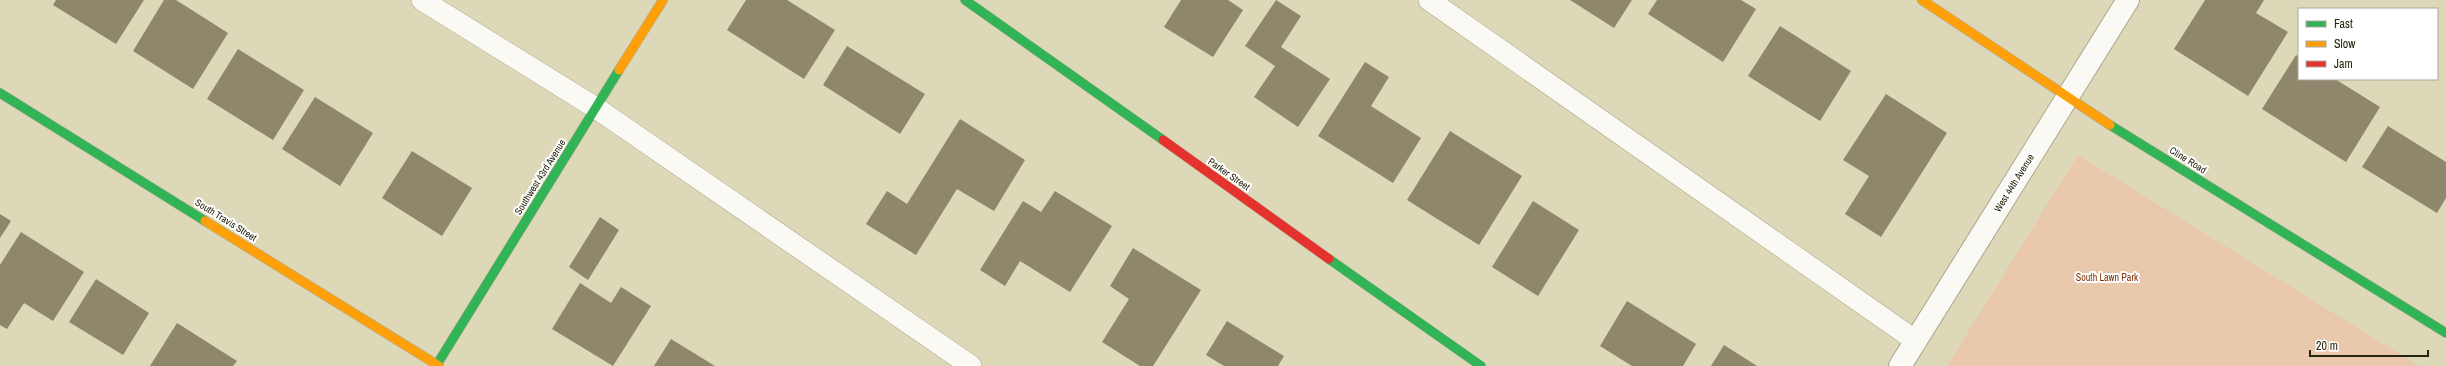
<svg xmlns="http://www.w3.org/2000/svg" width="2446" height="366" viewBox="0 0 2446 366" font-family="'Archivo Narrow',sans-serif">
  <rect width="100%" height="100%" fill="#dcd8b8"/>
  <path fill="#eac8ac" d="M 2078,155 L 2419,366 L 1947,366 Z"/>
  <g fill="#8e876b">
    <path d="M 56,0 L 144,0 L 116,44 L 53,5 Z"/>
    <path d="M 164,0 L 176,0 L 228,33 L 193,89 L 133,51 Z"/>
    <path d="M 746,0 L 787,0 L 835,30 L 804,79 L 727,30 Z"/>
    <path d="M 1181,0 L 1228,0 L 1243,10 L 1213,57 L 1164,27 Z"/>
    <path d="M 1276,0 L 1301,16 L 1281,47 L 1330,79 L 1298,127 L 1254,97 L 1275,66 L 1245,46 Z"/>
    <path d="M 1570,0 L 1632,0 L 1614,28 Z"/>
    <path d="M 1657,0 L 1741,0 L 1756,9 L 1723,62 L 1648,14 Z"/>
    <path d="M 2205,0 L 2264,0 L 2256,13 L 2288,32 L 2248,96 L 2174,49 Z"/>
    <path d="M 1780,26 L 1851,71 L 1820,121 L 1748,76 Z"/>
    <path d="M 847,46 L 925,94 L 900,134 L 823,85 Z"/>
    <path d="M 238,49 L 304,90 L 273,140 L 207,99 Z"/>
    <path d="M 2296,55 L 2299,57 L 2299,79 L 2335,79 L 2380,107 L 2346,162 L 2262,109 Z"/>
    <path d="M 1365,62 L 1389,77 L 1371,106 L 1421,138 L 1393,183 L 1318,136 Z"/>
    <path d="M 1886,94 L 1947,133 L 1881,237 L 1845,214 L 1869,176 L 1843,160 Z"/>
    <path d="M 315,97 L 373,133 L 340,186 L 282,149 Z"/>
    <path d="M 960,119 L 1025,160 L 994,211 L 957,189 L 916,255 L 866,224 L 887,191 L 907,204 Z"/>
    <path d="M 2388,126 L 2446,162 L 2446,198 L 2437,213 L 2362,167 Z"/>
    <path d="M 1450,131 L 1522,176 L 1479,245 L 1407,200 Z"/>
    <path d="M 412,151 L 472,188 L 442,236 L 382,198 Z"/>
    <path d="M 1055,191 L 1112,226 L 1070,292 L 1020,261 L 1005,286 L 980,270 L 1023,201 L 1041,212 Z"/>
    <path d="M 1533,201 L 1579,230 L 1538,296 L 1492,267 Z"/>
    <path d="M 0,214 L 11,221 L 0,238 Z"/>
    <path d="M 600,217 L 619,230 L 588,280 L 569,267 Z"/>
    <path d="M 21,232 L 84,272 L 53,321 L 24,303 L 7,329 L 0,325 L 0,265 Z"/>
    <path d="M 1133,248 L 1201,290 L 1153,366 L 1140,366 L 1102,342 L 1129,299 L 1110,286 Z"/>
    <path d="M 96,279 L 149,313 L 123,355 L 69,322 Z"/>
    <path d="M 580,283 L 611,303 L 621,287 L 651,306 L 613,366 L 552,329 Z"/>
    <path d="M 1627,301 L 1696,344 L 1683,366 L 1632,366 L 1600,346 Z"/>
    <path d="M 1227,321 L 1284,356 L 1278,366 L 1224,366 L 1206,355 Z"/>
    <path d="M 177,323 L 237,361 L 233,366 L 150,366 Z"/>
    <path d="M 671,339 L 715,366 L 654,366 Z"/>
    <path d="M 1724,345 L 1757,366 L 1711,366 Z"/>
  </g>
  <g fill="none" stroke-linecap="round" stroke-linejoin="round">
    <g stroke="#aaa68d" stroke-width="22">
      <g id="lane">
        <path d="M 422,0 L 596,108 L 971,366"/>
        <path d="M 1429,0 L 1916,341"/>
      </g>
    </g>
    <g stroke="#aaa68d" stroke-width="24">
      <path id="street" d="M 1900,366 L 2128,0"/>
    </g>
    <g stroke="#aaa68d" stroke-width="10">
      <g id="fast">
        <path d="M 965,0 L 1163,140"/>
        <path d="M 0,93 L 205,221"/>
        <path d="M 2110,125 L 2446,333"/>
        <path d="M 1329,259 L 1481,366"/>
        <path d="M 436,366 L 619,70"/>
      </g>
    </g>
    <g stroke="#aaa68d" stroke-width="10">
      <g id="slow">
        <path d="M 1922,0 L 2110,125"/>
        <path d="M 619,70 L 663,0"/>
        <path d="M 205,221 L 439,366"/>
      </g>
    </g>
    <g stroke="#aaa68d" stroke-width="10">
      <path id="jam" d="M 1163,140 L 1329,259"/>
    </g>
    <use href="#lane" stroke="#faf9f4" stroke-width="21"/>
    <use href="#street" stroke="#faf9f4" stroke-width="22"/>
    <use href="#fast" stroke="#30b455" stroke-width="9"/>
    <use href="#slow" stroke="#ff9f0a" stroke-width="9"/>
    <use href="#jam" stroke="#e5322d" stroke-width="9"/>
  </g>
  <g text-anchor="middle" dominant-baseline="central" stroke-width="4" stroke-linejoin="round" paint-order="stroke">
    <g font-size="10" fill="#27250d" stroke="#fff">
      <text transform="translate(2188 160) rotate(32)">Cline Road</text>
      <text transform="translate(1229 174) rotate(35)">Parker Street</text>
      <text transform="translate(540 177) rotate(-58)">Southwest 43rd Avenue</text>
      <text transform="translate(2014 183) rotate(-58)">West 44th Avenue</text>
      <text transform="translate(226 220) rotate(32)">South Travis Street</text>
    </g>
    <g font-size="10" fill="#813205" stroke="#fff">
      <text x="2107" y="277">South Lawn Park</text>
    </g>
  </g>
  <rect x="2298" y="8" width="140" height="72" fill="#ffffff" stroke="#a9a89e"/>
  <rect x="2306" y="21" width="20" height="6" fill="#30b455" stroke="#a9a89e"/>
  <text x="2334" y="28" font-size="12" fill="#27250d">Fast</text>
  <rect x="2306" y="41" width="20" height="6" fill="#ff9f0a" stroke="#a9a89e"/>
  <text x="2334" y="48" font-size="12" fill="#27250d">Slow</text>
  <rect x="2306" y="61" width="20" height="6" fill="#e5322d" stroke="#a9a89e"/>
  <text x="2334" y="68" font-size="12" fill="#27250d">Jam</text>
  <path d="M2310 350v6h118v-6" fill="none" stroke="#27250d" stroke-width="2"/>
  <text x="2316" y="350" font-size="12" fill="#27250d" stroke="#ffffff" stroke-width="3" paint-order="stroke">20 m</text>
</svg>
